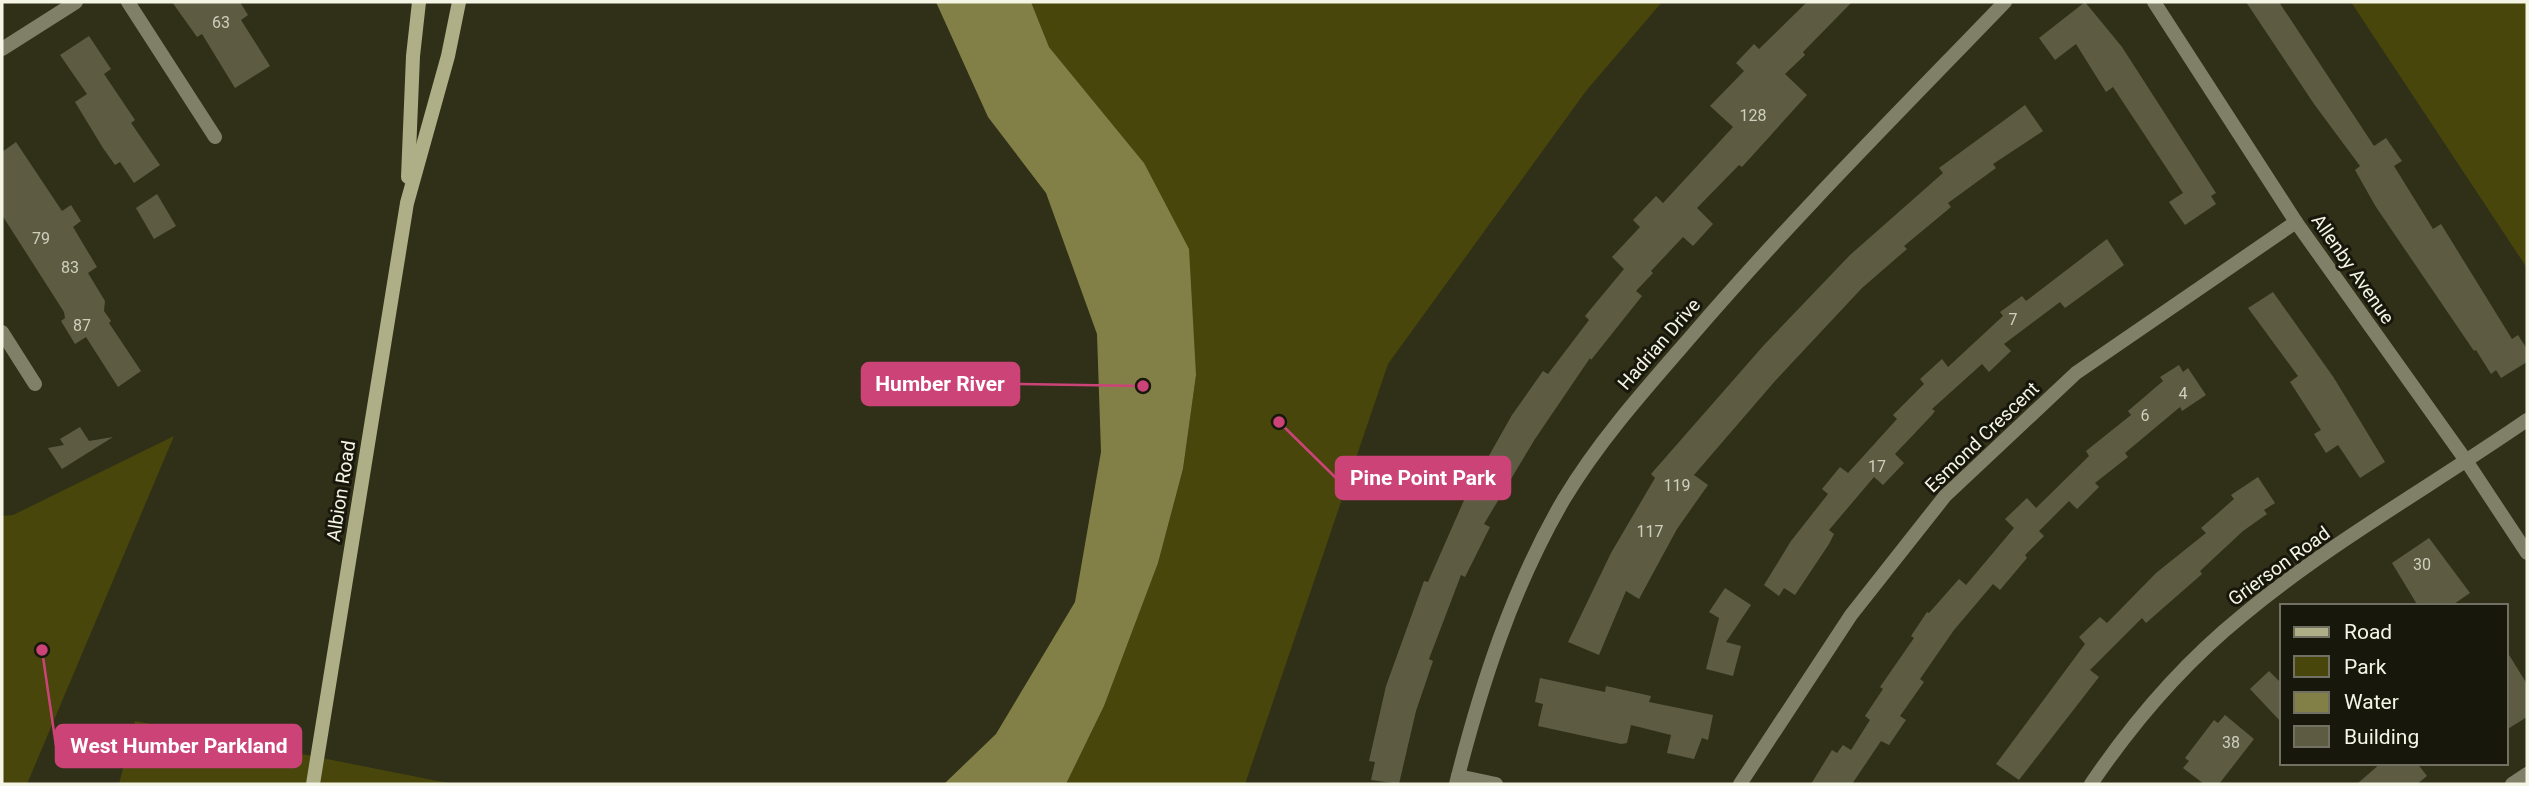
<svg xmlns="http://www.w3.org/2000/svg" width="2529" height="786" viewBox="0 0 2529 786" font-family="Roboto,sans-serif">
  <rect width="100%" height="100%" fill="#302f18"/>
  <g fill="#48460b">
    <path d="M 1031,2 L 1662,2 L 1586,91 L 1388,364 L 1245,784 L 1066,784 L 1104,706 L 1158,563 L 1183,470 L 1196,375 L 1144,163 L 1049,47 Z"/>
    <path d="M 2351,2 L 2527,2 L 2527,268 Z"/>
    <path d="M 174,436 L 27,784 L 2,784 L 2,516 L 13,515 Z"/>
    <path d="M 135,721 L 453,784 L 119,784 Z"/>
  </g>
  <path fill="#828047" d="M 936,2 L 1031,2 L 1049,47 L 1144,163 L 1189,249 L 1196,375 L 1183,469 L 1158,563 L 1104,706 L 1066,784 L 944,784 L 996,734 L 1075,602 L 1101,452 L 1097,334 L 1046,193 L 988,117 Z"/>
  <g fill="#5d5c43">
    <path d="M 172,2 L 240,2 L 248,15 L 241,20 L 270,66 L 235,88 L 202,34 L 197,37 Z"/>
    <path d="M 1807,2 L 1852,2 L 1803,52 L 1805,55 L 1785,74 L 1807,95 L 1742,167 L 1739,165 L 1697,208 L 1713,224 L 1693,246 L 1683,237 L 1651,271 L 1653,273 L 1636,291 L 1642,296 L 1591,360 L 1590,358 L 1535,439 L 1484,524 L 1490,527 L 1465,577 L 1461,575 L 1429,659 L 1433,661 L 1416,711 L 1399,784 L 1371,780 L 1375,762 L 1369,761 L 1386,686 L 1424,581 L 1428,582 L 1465,498 L 1512,415 L 1543,371 L 1548,374 L 1589,320 L 1585,316 L 1624,269 L 1612,257 L 1640,227 L 1633,220 L 1656,196 L 1663,203 L 1733,127 L 1710,106 L 1744,71 L 1736,63 L 1754,44 L 1759,49 Z"/>
    <path d="M 2085,2 L 2122,47 L 2216,193 L 2211,196 L 2216,204 L 2185,225 L 2169,202 L 2183,193 L 2113,87 L 2106,92 L 2076,44 L 2055,60 L 2039,38 Z"/>
    <path d="M 2246,2 L 2279,2 L 2374,146 L 2386,138 L 2402,161 L 2394,166 L 2433,229 L 2441,224 L 2512,339 L 2518,335 L 2527,349 L 2527,362 L 2501,378 L 2496,370 L 2491,374 L 2476,350 L 2474,351 L 2376,207 L 2355,170 L 2360,166 L 2314,104 Z"/>
    <path d="M 89,36 L 111,69 L 104,74 L 135,120 L 131,123 L 160,165 L 134,183 L 120,162 L 115,165 L 103,148 L 75,102 L 87,94 L 60,55 Z"/>
    <path d="M 2025,105 L 2043,131 L 1993,164 L 1996,168 L 1948,203 L 1951,207 L 1904,246 L 1907,249 L 1862,288 L 1775,381 L 1694,475 L 1708,485 L 1677,529 L 1639,599 L 1626,591 L 1599,655 L 1568,642 L 1611,553 L 1655,478 L 1651,474 L 1764,345 L 1850,255 L 1943,173 L 1939,168 Z"/>
    <path d="M 16,142 L 62,211 L 71,205 L 81,221 L 73,227 L 97,267 L 88,273 L 105,301 L 104,311 L 111,321 L 109,323 L 141,371 L 118,387 L 86,337 L 75,344 L 61,321 L 65,318 L 64,312 L 2,215 L 2,152 Z"/>
    <path d="M 157,194 L 176,226 L 154,239 L 136,208 Z"/>
    <path d="M 2107,239 L 2124,265 L 2065,308 L 2060,302 L 2004,344 L 2011,351 L 1989,372 L 1982,364 L 1932,409 L 1935,411 L 1932,415 L 1895,454 L 1904,463 L 1883,485 L 1874,477 L 1829,530 L 1834,534 L 1829,544 L 1795,595 L 1784,588 L 1779,596 L 1764,585 L 1791,541 L 1828,494 L 1822,489 L 1840,467 L 1848,473 L 1897,419 L 1893,415 L 1924,384 L 1920,379 L 1942,359 L 1948,367 L 2003,316 L 2000,312 L 2022,296 L 2026,301 Z"/>
    <path d="M 2273,292 L 2334,378 L 2385,462 L 2360,478 L 2338,445 L 2326,453 L 2314,434 L 2321,430 L 2290,382 L 2298,376 L 2248,308 Z"/>
    <path d="M 2179,365 L 2183,372 L 2188,368 L 2206,395 L 2182,411 L 2180,407 L 2125,453 L 2128,457 L 2095,483 L 2099,487 L 2077,509 L 2069,501 L 2039,531 L 2044,536 L 2025,555 L 2027,558 L 2000,590 L 1993,584 L 1954,630 L 1920,679 L 1924,682 L 1900,716 L 1906,720 L 1889,745 L 1881,741 L 1852,784 L 1811,784 L 1832,750 L 1837,753 L 1843,745 L 1851,750 L 1870,720 L 1865,716 L 1883,689 L 1880,687 L 1914,638 L 1911,636 L 1927,612 L 1929,613 L 1959,579 L 1966,585 L 2014,528 L 2005,519 L 2027,498 L 2036,508 L 2089,456 L 2086,451 L 2131,415 L 2128,411 L 2163,381 L 2160,377 Z"/>
    <path d="M 80,427 L 89,441 L 113,437 L 62,469 L 48,448 L 64,445 L 60,439 Z"/>
    <path d="M 2258,477 L 2275,503 L 2264,510 L 2267,514 L 2243,531 L 2200,571 L 2202,574 L 2146,623 L 2142,618 L 2090,670 L 2099,677 L 2019,780 L 1996,764 L 2085,644 L 2079,637 L 2100,617 L 2107,623 L 2156,573 L 2206,533 L 2201,528 L 2234,499 L 2231,495 Z"/>
    <path d="M 2429,538 L 2470,593 L 2451,606 L 2418,606 L 2392,563 Z"/>
    <path d="M 1725,588 L 1751,605 L 1726,642 L 1741,646 L 1733,676 L 1706,669 L 1719,618 L 1709,612 Z"/>
    <path d="M 2506,650 L 2527,684 L 2527,717 L 2506,730 Z"/>
    <path d="M 2269,671 L 2282,684 L 2282,723 L 2250,689 Z"/>
    <path d="M 1540,678 L 1605,692 L 1606,686 L 1651,696 L 1649,702 L 1713,715 L 1708,740 L 1702,738 L 1694,759 L 1667,753 L 1671,735 L 1631,725 L 1627,743 L 1621,744 L 1538,726 L 1543,704 L 1535,702 Z"/>
    <path d="M 2225,715 L 2254,739 L 2219,784 L 2204,784 L 2183,768 L 2189,761 L 2185,758 L 2214,720 L 2218,723 Z"/>
    <path d="M 2381,763 L 2417,763 L 2427,776 L 2417,784 L 2357,784 Z"/>
  </g>
  <g fill="none" stroke-linecap="round" stroke-linejoin="round">
    <g stroke="#807f67" stroke-width="14">
      <path d="M 128,2 L 215,137"/>
      <path d="M 2154,2 L 2296,222 L 2467,462 L 2527,553"/>
      <path d="M 2,49 L 76,2"/>
      <path d="M 2,332 L 35,384"/>
      <path d="M 1458,776 L 1496,784"/>
      <path d="M 1456,784 C 1481,685 1512,588 1564,499 C 1600,439 1648,386 1694,333 C 1793,218 1900,111 2005,2"/>
      <path d="M 1740,784 L 1851,615 L 1945,496 L 2076,373 L 2296,222"/>
      <path d="M 2091,784 C 2133,722 2185,662 2243,615 C 2331,542 2433,485 2527,420"/>
      <path d="M 2512,784 L 2527,774"/>
    </g>
    <g stroke="#aeae87" stroke-width="14">
      <path d="M 408,177 L 413,56 L 419,2"/>
      <path d="M 313,784 L 407,203 L 448,56 L 459,2"/>
    </g>
  </g>
  <g text-anchor="middle" dominant-baseline="central" stroke-width="6" stroke-linejoin="round" paint-order="stroke">
    <g font-size="16" fill="#cfcfbd">
      <text x="221" y="22">63</text>
      <text x="1753" y="115">128</text>
      <text x="41" y="238">79</text>
      <text x="70" y="267">83</text>
      <text x="2013" y="319">7</text>
      <text x="82" y="325">87</text>
      <text x="2183" y="393">4</text>
      <text x="2145" y="415">6</text>
      <text x="1877" y="466">17</text>
      <text x="1677" y="485">119</text>
      <text x="1650" y="531">117</text>
      <text x="2422" y="564">30</text>
      <text x="2231" y="742">38</text>
    </g>
    <g font-size="19" fill="#f5f5e6" stroke="#17170c">
      <text transform="translate(2353 269) rotate(55)">Allenby Avenue</text>
      <text transform="translate(1659 344) rotate(-49)">Hadrian Drive</text>
      <text transform="translate(1982 437) rotate(-44)">Esmond Crescent</text>
      <text transform="translate(341 491) rotate(-81)">Albion Road</text>
      <text transform="translate(2279 566) rotate(-36)">Grierson Road</text>
    </g>
  </g>
  <path fill="none" stroke="#c47" stroke-width="2.5" d="M1143 386L1019 384M1279 422L1336 478M42 650L56 746"/>
  <g fill="#c47" stroke="#17170c" stroke-width="2.5">
    <circle cx="1143" cy="386" r="7"/>
    <circle cx="1279" cy="422" r="7"/>
    <circle cx="42" cy="650" r="7"/>
  </g>
  <g fill="#c47" stroke="#c47" stroke-width="2.5">
    <rect x="862" y="363" width="157" height="42" rx="7"/>
    <rect x="1336" y="457" width="174" height="42" rx="7"/>
    <rect x="56" y="725" width="245" height="42" rx="7"/>
  </g>
  <g font-size="21" text-anchor="middle" font-weight="bold" fill="#fff">
    <text x="940" y="391">Humber River</text>
    <text x="1423" y="485">Pine Point Park</text>
    <text x="179" y="753">West Humber Parkland</text>
  </g>
  <rect width="2529" height="786" fill="none" stroke="#f5f5e6" stroke-width="7"/>
  <rect x="2280" y="604" width="228" height="161" fill="#17170c" stroke="#707063" stroke-width="2"/>
  <rect x="2294" y="627" width="35" height="10" fill="#aeae87" stroke="#707063" stroke-width="2"/>
  <text x="2344" y="639" font-size="21" fill="#f5f5e6">Road</text>
  <rect x="2294" y="656" width="35" height="21" fill="#48460b" stroke="#707063" stroke-width="2"/>
  <text x="2344" y="674" font-size="21" fill="#f5f5e6">Park</text>
  <rect x="2294" y="692" width="35" height="21" fill="#828047" stroke="#707063" stroke-width="2"/>
  <text x="2344" y="709" font-size="21" fill="#f5f5e6">Water</text>
  <rect x="2294" y="726" width="35" height="21" fill="#5d5c43" stroke="#707063" stroke-width="2"/>
  <text x="2344" y="744" font-size="21" fill="#f5f5e6">Building</text>
</svg>
